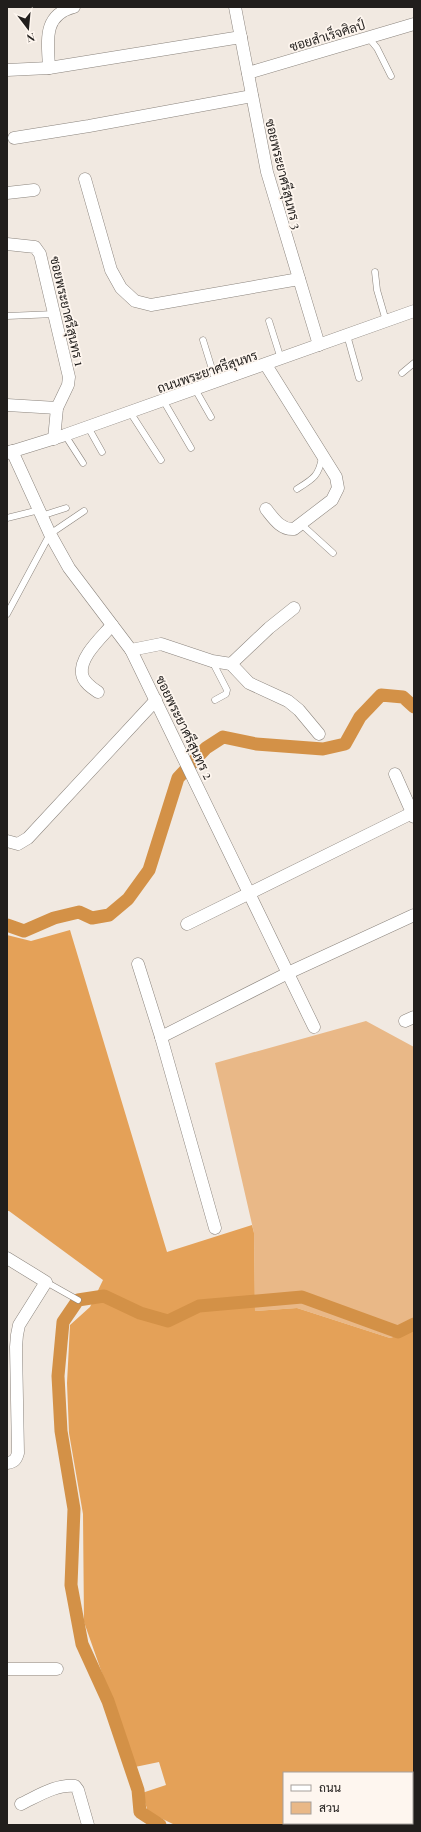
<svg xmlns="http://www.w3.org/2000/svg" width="421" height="1832" viewBox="0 0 421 1832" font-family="'Playfair Display',Sarabun,serif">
  <rect width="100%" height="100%" fill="#f1e9e1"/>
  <path fill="#e9b887" d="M 366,1021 L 414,1047 L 414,1330 L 390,1338 L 297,1308 L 255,1311 L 254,1233 L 215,1063 Z"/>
  <path fill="#e4a158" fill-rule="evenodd" d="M 70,930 L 167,1252 L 252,1225 L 254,1233 L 255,1311 L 297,1308 L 390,1338 L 414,1330 L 414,1825 L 175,1825 L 148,1812 L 142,1793 L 166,1785 L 159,1762 L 135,1767 L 84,1622 L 83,1514 L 69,1433 L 67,1383 L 70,1325 L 90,1307 L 103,1280 L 9,1211 L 7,1211 L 7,935 L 31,941 ZM 284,1773 L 412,1773 L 412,1823 L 284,1823 Z"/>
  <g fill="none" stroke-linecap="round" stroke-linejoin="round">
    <g stroke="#d39147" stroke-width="13">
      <path d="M 7,925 L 24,931 L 54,918 L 79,912 L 92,918 L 109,915 L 128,899 L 149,870 L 178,778 L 206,748 L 223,737 L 256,744 L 323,749 L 345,744 L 360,717 L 381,695 L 403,697 L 414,707"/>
      <path d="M 160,1825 L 140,1812 L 138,1790 L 108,1701 L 82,1644 L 71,1585 L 74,1509 L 61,1431 L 58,1376 L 63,1322 L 78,1300 L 104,1296 L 140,1313 L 168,1321 L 199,1306 L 302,1297 L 398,1332 L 414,1324"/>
    </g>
    <g stroke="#8b847d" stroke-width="7">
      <g id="service">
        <path d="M 368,37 L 377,48 L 391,76"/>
        <path d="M 375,272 L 377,290 L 386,321"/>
        <path d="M 7,316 L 55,314"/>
        <path d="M 269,321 L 281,359"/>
        <path d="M 347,335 L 359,378"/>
        <path d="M 203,340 L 216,382"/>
        <path d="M 402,373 L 414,363"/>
        <path d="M 195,389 L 211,417"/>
        <path d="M 163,400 L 191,448"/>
        <path d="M 130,412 L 161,460"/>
        <path d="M 88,427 L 102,452"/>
        <path d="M 65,435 L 83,463"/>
        <path d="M 297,489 C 313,479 319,476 322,457"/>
        <path d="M 41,516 L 66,508"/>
        <path d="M 7,518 L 39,510"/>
        <path d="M 301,524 L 333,553"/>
        <path d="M 7,614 L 50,534 L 84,511"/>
        <path d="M 212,661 L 227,690 L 226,694 L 215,700"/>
        <path d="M 46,1282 L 78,1300"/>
      </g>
    </g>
    <g stroke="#8b847d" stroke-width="13">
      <g id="minor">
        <path d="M 235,7 L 267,172 L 319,345"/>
        <path d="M 49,68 C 48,42 42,15 74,7"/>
        <path d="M 7,70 L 49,68 L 241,37"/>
        <path d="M 248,73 L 414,24"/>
        <path d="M 14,138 L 89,126 L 252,96"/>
        <path d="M 85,179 L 111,270 L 121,288 L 135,301 L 151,305 L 299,279"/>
        <path d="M 7,193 L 34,190"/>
        <path d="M 7,244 L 35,247 L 40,254 L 69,377 L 68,385 L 57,408 L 54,439"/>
        <path d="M 266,365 L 336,477 L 338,488 L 332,500 L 294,529 C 281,530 274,519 266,509"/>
        <path d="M 7,405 L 57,408"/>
        <path d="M 12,451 L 50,534 L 69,568 L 131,650 L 314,1027"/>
        <path d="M 7,453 L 65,435 L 414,311"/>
        <path d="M 131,650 L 161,644 L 212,661 L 231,664 L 269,628 L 294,608"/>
        <path d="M 231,664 L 249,683 L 288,701 L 299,710 L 319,734"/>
        <path d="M 98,692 C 92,688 83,682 82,674 C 79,657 102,637 112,625"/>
        <path d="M 395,774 L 414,817"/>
        <path d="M 7,841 L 18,844 L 28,838 L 156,700"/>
        <path d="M 187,924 L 412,813"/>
        <path d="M 138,964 L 161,1037 L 215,1228"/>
        <path d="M 405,1021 L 414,1017"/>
        <path d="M 161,1037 L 288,973 L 414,915"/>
        <path d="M 7,1258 L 46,1282 L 19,1325 L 17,1335 L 16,1347 L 18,1453 C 16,1460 14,1462 7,1463"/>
        <path d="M 7,1669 L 57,1669"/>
        <path d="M 21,1804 C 38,1796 56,1784 75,1786 L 78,1790 L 88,1825"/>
      </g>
    </g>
    <use href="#service" stroke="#fff" stroke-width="6"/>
    <use href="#minor" stroke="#fff" stroke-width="12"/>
  </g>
  <g text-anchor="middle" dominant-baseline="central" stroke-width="3.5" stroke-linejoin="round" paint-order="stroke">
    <g font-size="13" fill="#211e1c" stroke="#fef6ef">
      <text transform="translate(327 35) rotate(-17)">ซอยสำเร็จศิลป์</text>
      <text transform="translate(284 174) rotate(76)">ซอยพระยาศรีสุนทร 3</text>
      <text transform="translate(68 311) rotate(77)">ซอยพระยาศรีสุนทร 1</text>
      <text transform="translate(207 371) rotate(-19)">ถนนพระยาศรีสุนทร</text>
      <text transform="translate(185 727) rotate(64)">ซอยพระยาศรีสุนทร 2</text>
    </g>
  </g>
  <rect width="421" height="1832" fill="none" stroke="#211e1c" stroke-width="16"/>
  <rect x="283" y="1772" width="130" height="52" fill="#fef6ef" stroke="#a6a09b"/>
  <rect x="291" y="1785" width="20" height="6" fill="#ffffff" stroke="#a6a09b"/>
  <text x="319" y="1792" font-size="12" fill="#211e1c">ถนน</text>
  <rect x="291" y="1802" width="20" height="12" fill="#e9b887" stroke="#a6a09b"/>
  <text x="319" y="1812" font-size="12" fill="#211e1c">สวน</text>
  <g transform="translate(28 28) rotate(164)" stroke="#fef6ef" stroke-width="3" paint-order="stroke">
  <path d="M0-3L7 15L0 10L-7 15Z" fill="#211e1c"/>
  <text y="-6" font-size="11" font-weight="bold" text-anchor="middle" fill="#211e1c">N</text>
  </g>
</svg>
